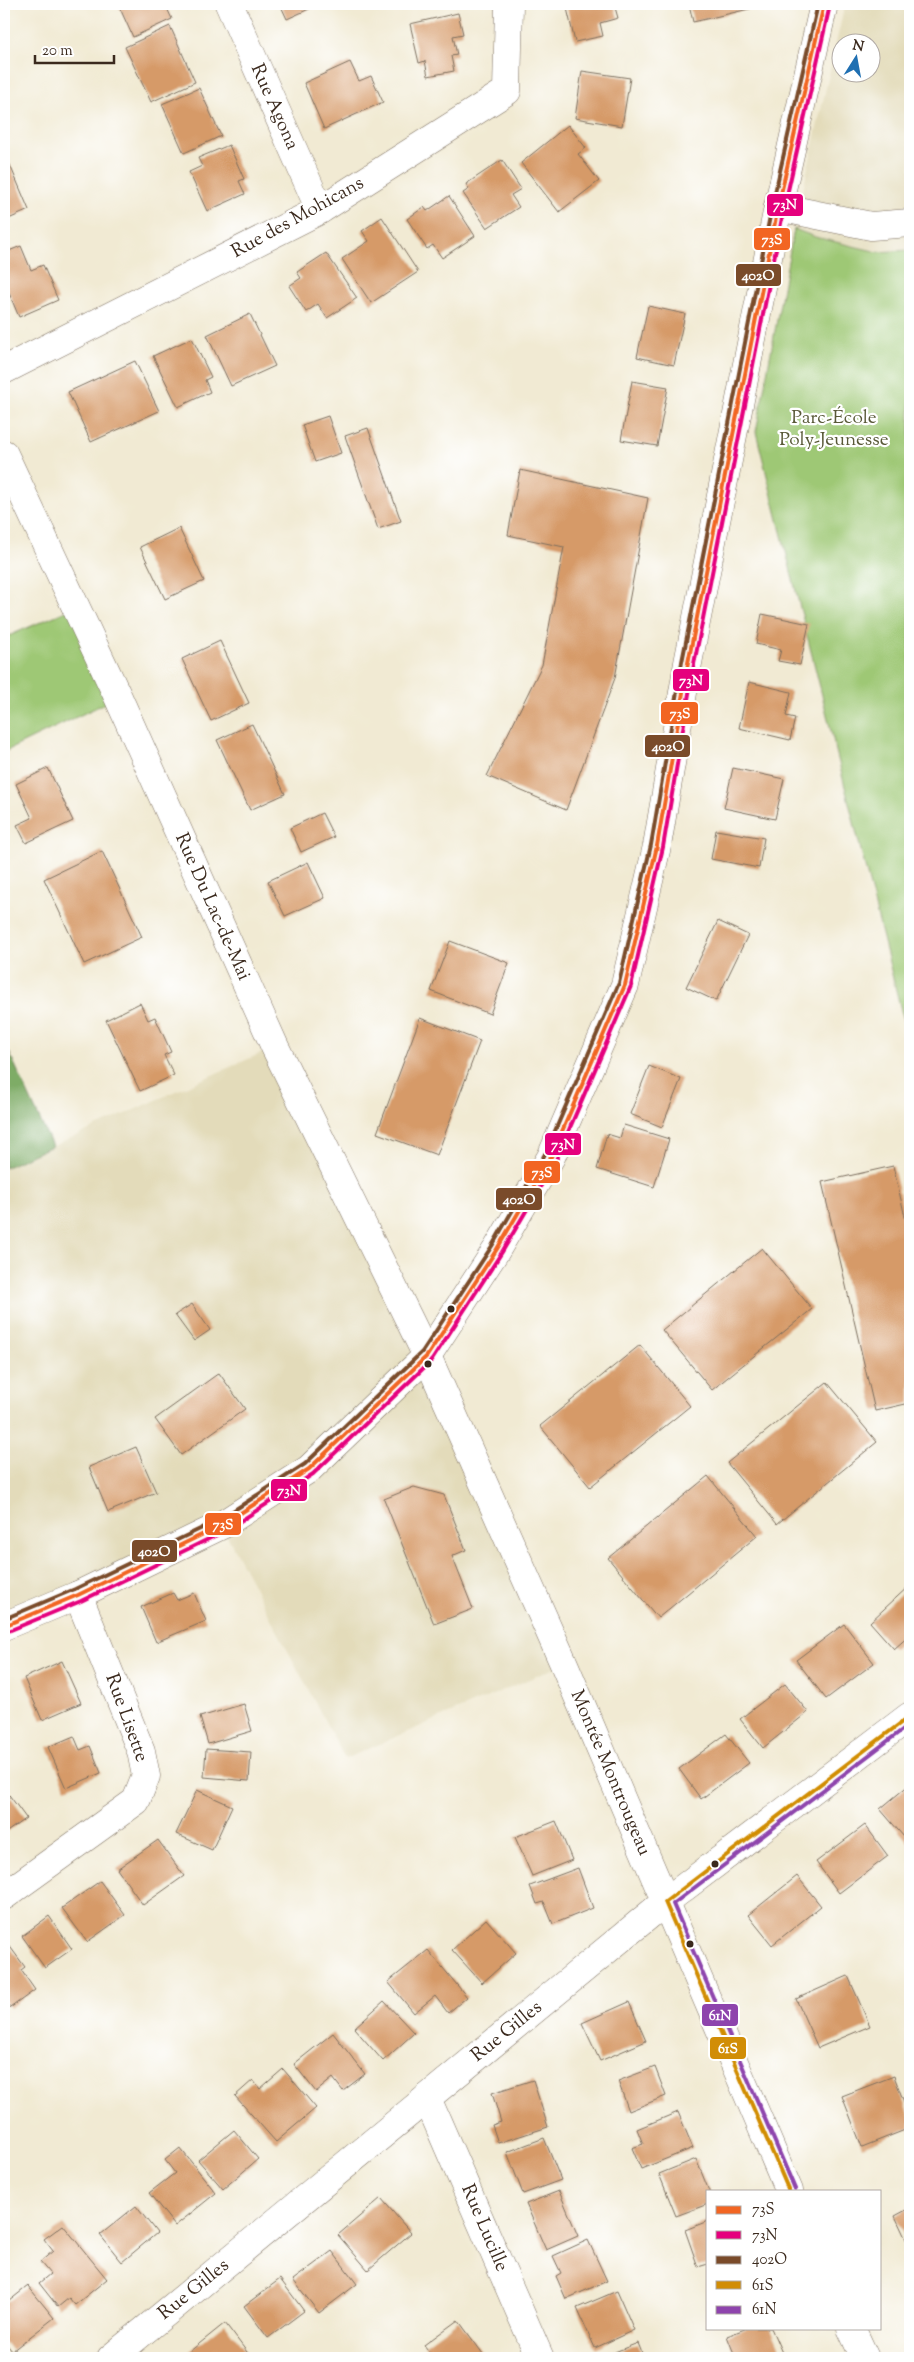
<svg xmlns="http://www.w3.org/2000/svg" width="914" height="2362" viewBox="0 0 914 2362" font-family="'Sorts Mill Goudy',serif">
  <rect width="100%" height="100%" fill="#fff"/>
  <filter id="ink" filterUnits="userSpaceOnUse"><feTurbulence type="fractalNoise" baseFrequency=".02" numOctaves="2"/><feDisplacementMap in="SourceGraphic" scale="10" xChannelSelector="R" yChannelSelector="G"/><feConvolveMatrix kernelMatrix="1 2 1 2 8 2 1 2 1" color-interpolation-filters="sRGB"/></filter>
  <filter id="wash" filterUnits="userSpaceOnUse"><feTurbulence type="fractalNoise" baseFrequency=".0096" numOctaves="4" result="noise"/><feDisplacementMap in="SourceGraphic" scale="20" xChannelSelector="R" yChannelSelector="G"/><feGaussianBlur stdDeviation="1.12" result="paint"/><feColorMatrix in="noise" values="0 0 0 0 0 0 0 0 0 0 0 0 0 0 0 0 0 1.4 0 .05"/><feComposite in="paint" operator="in"/></filter>
  <g filter="url(#wash)">
    <rect width="100%" height="100%" fill="#f1ead3"/>
    <g fill="#e3dbba" fill-rule="evenodd">
      <path d="M 845,4 L 910,4 L 910,250 L 878,252 L 815,237 L 794,229 ZM 842,42 L 872,42 L 872,72 L 842,72 Z"/>
      <path d="M 275,1047 L 564,1664 L 345,1759 L 222,1526 L 4,1620 L 4,1168 Z"/>
    </g>
    <g fill="#9ec874" stroke="#6c7949">
      <path d="M 794,229 L 815,237 L 878,252 L 910,250 L 910,1046 L 756,432 Z"/>
      <path d="M 75,607 L 118,697 L 4,752 L 4,638 Z"/>
    </g>
    <path fill="#7eac66" stroke="#5c6b42" d="M 4,1041 L 52,1146 L 4,1168 Z"/>
    <g id="blocks">
      <g fill="#d69a68">
        <path d="M 118,4 L 165,4 L 172,19 L 133,37 Z"/>
        <path d="M 280,4 L 320,4 L 287,19 Z"/>
        <path d="M 566,4 L 614,4 L 618,18 L 600,23 L 603,36 L 575,42 Z"/>
        <path d="M 689,4 L 761,4 L 762,6 L 693,22 Z"/>
        <path d="M 458,13 L 463,34 L 453,36 L 457,55 L 451,56 L 454,71 L 428,76 L 425,61 L 419,63 L 410,24 Z"/>
        <path d="M 170,26 L 195,82 L 151,102 L 125,47 Z"/>
        <path d="M 350,62 L 359,81 L 371,76 L 383,102 L 324,129 L 304,83 Z"/>
        <path d="M 582,71 L 630,78 L 622,126 L 575,118 Z"/>
        <path d="M 199,88 L 221,136 L 184,153 L 162,104 Z"/>
        <path d="M 568,125 L 586,148 L 578,154 L 599,181 L 559,212 L 521,163 Z"/>
        <path d="M 229,145 L 244,179 L 239,181 L 245,194 L 207,211 L 189,172 L 202,166 L 198,158 Z"/>
        <path d="M 4,151 L 29,210 L 4,221 Z"/>
        <path d="M 502,160 L 521,189 L 511,195 L 519,207 L 487,228 L 463,193 L 469,189 L 466,184 Z"/>
        <path d="M 449,196 L 475,236 L 442,258 L 433,245 L 427,249 L 407,219 L 424,207 L 427,211 Z"/>
        <path d="M 382,217 L 418,272 L 371,303 L 342,259 L 369,241 L 362,231 Z"/>
        <path d="M 21,246 L 31,270 L 43,265 L 58,300 L 19,317 L 4,281 L 4,253 Z"/>
        <path d="M 326,253 L 357,298 L 327,318 L 318,304 L 306,312 L 289,286 L 301,278 L 297,272 Z"/>
        <path d="M 648,306 L 685,314 L 674,365 L 637,357 Z"/>
        <path d="M 250,314 L 275,366 L 231,386 L 207,335 Z"/>
        <path d="M 192,338 L 211,377 L 205,380 L 210,392 L 178,407 L 153,356 Z"/>
        <path d="M 135,361 L 159,411 L 91,442 L 68,392 Z"/>
        <path d="M 632,381 L 668,387 L 657,446 L 621,440 Z"/>
        <path d="M 328,416 L 341,453 L 315,462 L 302,425 Z"/>
        <path d="M 368,428 L 401,521 L 378,529 L 345,436 Z"/>
        <path d="M 520,470 L 648,498 L 615,678 L 566,810 L 487,776 L 542,665 L 564,547 L 508,535 Z"/>
        <path d="M 179,528 L 204,581 L 165,599 L 140,547 Z"/>
        <path d="M 762,614 L 809,624 L 800,665 L 778,661 L 781,650 L 756,644 Z"/>
        <path d="M 220,641 L 249,703 L 211,721 L 182,659 Z"/>
        <path d="M 749,682 L 791,692 L 786,716 L 795,718 L 790,740 L 739,728 Z"/>
        <path d="M 252,724 L 285,794 L 250,810 L 217,740 Z"/>
        <path d="M 48,768 L 73,821 L 26,843 L 17,825 L 32,818 L 16,784 Z"/>
        <path d="M 733,768 L 784,779 L 775,819 L 724,808 Z"/>
        <path d="M 322,813 L 334,837 L 301,852 L 290,828 Z"/>
        <path d="M 716,830 L 764,838 L 759,868 L 711,859 Z"/>
        <path d="M 102,851 L 142,937 L 84,964 L 44,879 Z"/>
        <path d="M 308,862 L 325,898 L 285,916 L 268,881 Z"/>
        <path d="M 718,921 L 748,935 L 716,1001 L 686,987 Z"/>
        <path d="M 450,941 L 509,963 L 490,1014 L 431,991 Z"/>
        <path d="M 140,1003 L 148,1020 L 155,1017 L 171,1052 L 164,1055 L 174,1075 L 140,1091 L 106,1020 Z"/>
        <path d="M 420,1018 L 480,1041 L 437,1155 L 377,1133 Z"/>
        <path d="M 649,1066 L 681,1079 L 662,1127 L 630,1114 Z"/>
        <path d="M 624,1125 L 669,1139 L 654,1187 L 597,1169 L 607,1134 L 620,1138 Z"/>
        <path d="M 893,1166 L 910,1238 L 910,1403 L 875,1411 L 822,1182 Z"/>
        <path d="M 762,1248 L 812,1309 L 712,1390 L 662,1330 Z"/>
        <path d="M 192,1304 L 210,1330 L 194,1341 L 175,1315 Z"/>
        <path d="M 640,1345 L 690,1406 L 590,1487 L 540,1426 Z"/>
        <path d="M 219,1373 L 245,1409 L 181,1455 L 155,1419 Z"/>
        <path d="M 827,1382 L 877,1442 L 777,1524 L 727,1463 Z"/>
        <path d="M 136,1447 L 156,1492 L 108,1512 L 89,1467 Z"/>
        <path d="M 708,1476 L 757,1536 L 658,1618 L 608,1558 Z"/>
        <path d="M 414,1487 L 444,1495 L 466,1550 L 452,1556 L 473,1609 L 434,1624 L 384,1499 Z"/>
        <path d="M 910,1585 L 910,1635 L 894,1649 L 870,1622 Z"/>
        <path d="M 173,1593 L 177,1600 L 194,1593 L 206,1621 L 156,1642 L 141,1607 Z"/>
        <path d="M 844,1624 L 874,1663 L 826,1699 L 796,1660 Z"/>
        <path d="M 62,1661 L 81,1703 L 42,1720 L 24,1678 Z"/>
        <path d="M 785,1684 L 808,1712 L 763,1748 L 740,1719 Z"/>
        <path d="M 244,1704 L 252,1731 L 208,1744 L 200,1717 Z"/>
        <path d="M 726,1734 L 749,1763 L 701,1799 L 679,1769 Z"/>
        <path d="M 74,1736 L 80,1750 L 90,1746 L 101,1773 L 66,1788 L 48,1747 Z"/>
        <path d="M 206,1749 L 251,1752 L 249,1781 L 204,1777 Z"/>
        <path d="M 910,1784 L 910,1844 L 880,1809 Z"/>
        <path d="M 4,1788 L 26,1818 L 4,1834 Z"/>
        <path d="M 197,1790 L 232,1806 L 212,1850 L 176,1834 Z"/>
        <path d="M 556,1821 L 572,1860 L 532,1876 L 515,1837 Z"/>
        <path d="M 865,1825 L 888,1856 L 839,1893 L 816,1862 Z"/>
        <path d="M 158,1840 L 184,1876 L 143,1905 L 117,1869 Z"/>
        <path d="M 578,1868 L 593,1908 L 553,1924 L 544,1902 L 537,1904 L 530,1886 Z"/>
        <path d="M 797,1876 L 821,1906 L 772,1945 L 748,1915 Z"/>
        <path d="M 100,1881 L 125,1915 L 87,1942 L 62,1908 Z"/>
        <path d="M 49,1916 L 72,1949 L 45,1968 L 22,1936 Z"/>
        <path d="M 486,1919 L 516,1953 L 482,1983 L 452,1950 Z"/>
        <path d="M 8,1944 L 25,1967 L 21,1970 L 35,1990 L 10,2008 L 4,2000 L 4,1948 Z"/>
        <path d="M 428,1950 L 467,1997 L 448,2013 L 435,1996 L 414,2013 L 388,1982 Z"/>
        <path d="M 848,1976 L 870,2026 L 818,2048 L 796,1999 Z"/>
        <path d="M 384,2001 L 414,2033 L 383,2061 L 354,2028 Z"/>
        <path d="M 629,2002 L 646,2041 L 600,2061 L 582,2023 Z"/>
        <path d="M 333,2033 L 365,2074 L 343,2091 L 333,2078 L 316,2092 L 294,2064 Z"/>
        <path d="M 655,2067 L 666,2096 L 629,2111 L 618,2081 Z"/>
        <path d="M 283,2069 L 316,2108 L 276,2142 L 235,2096 L 253,2080 L 260,2089 Z"/>
        <path d="M 894,2076 L 910,2118 L 910,2128 L 862,2147 L 842,2096 Z"/>
        <path d="M 533,2080 L 548,2127 L 498,2143 L 492,2125 L 501,2122 L 492,2093 Z"/>
        <path d="M 678,2112 L 693,2148 L 641,2169 L 632,2148 L 643,2144 L 637,2129 Z"/>
        <path d="M 234,2130 L 258,2159 L 223,2189 L 198,2160 Z"/>
        <path d="M 544,2138 L 561,2180 L 523,2194 L 507,2152 Z"/>
        <path d="M 180,2148 L 216,2193 L 175,2226 L 149,2193 L 175,2173 L 165,2160 Z"/>
        <path d="M 696,2159 L 709,2191 L 708,2204 L 676,2216 L 659,2174 Z"/>
        <path d="M 559,2191 L 578,2236 L 546,2250 L 526,2204 Z"/>
        <path d="M 381,2198 L 411,2233 L 368,2270 L 338,2235 Z"/>
        <path d="M 136,2206 L 157,2233 L 122,2262 L 100,2235 Z"/>
        <path d="M 910,2208 L 910,2248 L 895,2216 Z"/>
        <path d="M 708,2221 L 708,2264 L 698,2267 L 685,2230 Z"/>
        <path d="M 63,2225 L 107,2279 L 75,2305 L 69,2298 L 58,2307 L 39,2283 L 50,2274 L 40,2262 L 53,2251 L 44,2239 Z"/>
        <path d="M 588,2240 L 607,2281 L 566,2299 L 556,2276 L 561,2273 L 553,2256 Z"/>
        <path d="M 332,2251 L 357,2284 L 319,2313 L 293,2280 Z"/>
        <path d="M 280,2279 L 304,2311 L 268,2338 L 244,2306 Z"/>
        <path d="M 28,2286 L 54,2318 L 12,2351 L 4,2341 L 4,2305 Z"/>
        <path d="M 617,2291 L 634,2330 L 595,2348 L 577,2308 Z"/>
        <path d="M 458,2320 L 486,2358 L 434,2358 L 424,2345 Z"/>
        <path d="M 225,2323 L 250,2356 L 247,2358 L 194,2358 L 189,2352 Z"/>
        <path d="M 747,2328 L 771,2328 L 783,2355 L 776,2358 L 729,2358 L 735,2356 L 727,2336 Z"/>
        <path d="M 638,2343 L 644,2358 L 599,2358 Z"/>
        <path d="M 407,2353 L 412,2358 L 401,2358 Z"/>
      </g>
    </g>
  </g>
  <g filter="url(#ink)">
    <use href="#blocks" fill-opacity="0" stroke="#7b6d5d" stroke-width="1"/>
    <g fill="none" stroke-linecap="round" stroke-linejoin="round">
      <g stroke="#7b6d5d" stroke-width="29">
        <g id="minor">
          <path d="M 229,4 L 320,210"/>
          <path d="M 778,207 L 871,226 L 910,223"/>
          <path d="M 4,370 L 320,210 L 507,91 L 509,4"/>
          <path d="M 4,454 L 118,697 L 275,1047 L 427,1356 L 564,1664 L 789,2191"/>
          <path d="M 4,1626 L 78,1595 L 222,1525 L 309,1469 L 427,1356 L 497,1249 L 551,1157 L 625,985 L 657,846 L 688,663 L 778,207 L 824,4"/>
          <path d="M 4,1896 L 136,1801 L 146,1776 L 141,1751 L 78,1595"/>
          <path d="M 427,2098 L 540,2358"/>
          <path d="M 851,2328 L 865,2358"/>
          <path d="M 111,2358 L 665,1902 L 910,1716"/>
        </g>
      </g>
      <use href="#minor" stroke="#fff" stroke-width="28"/>
      <g stroke="#fff" stroke-width="8">
        <path id="bus-1" d="M 4,1626 L 78,1595 L 222,1525 L 309,1469 L 427,1356 L 497,1249 L 551,1157 L 625,985 L 657,846 L 688,663 L 778,207 L 824,4"/>
      </g>
      <g stroke="#fff" stroke-width="8">
        <path id="bus-2" d="M 6,1632 L 81,1601 L 225,1531 L 313,1474 L 432,1360 L 502,1252 L 556,1160 L 631,986 L 663,847 L 694,664 L 784,208 L 830,5"/>
      </g>
      <g stroke="#fff" stroke-width="8">
        <path id="bus-3" d="M 4,1619 L 75,1589 L 219,1520 L 305,1464 L 422,1352 L 492,1246 L 545,1154 L 619,983 L 651,845 L 682,662 L 772,206 L 818,4"/>
      </g>
      <g stroke="#fff" stroke-width="8">
        <path id="bus-4" d="M 789,2191 L 665,1902 L 910,1716"/>
      </g>
      <g stroke="#fff" stroke-width="8">
        <path id="bus-5" d="M 795,2189 L 673,1904 L 910,1724"/>
      </g>
      <use href="#bus-1" stroke="#f26522" stroke-width="4"/>
      <use href="#bus-2" stroke="#e5007d" stroke-width="4"/>
      <use href="#bus-3" stroke="#7a4b2a" stroke-width="4"/>
      <use href="#bus-4" stroke="#d18d06" stroke-width="4"/>
      <use href="#bus-5" stroke="#8e44ad" stroke-width="4"/>
    </g>
  </g>
  <g fill="#3b2a1e" stroke="#fff" stroke-width="2">
    <circle cx="451" cy="1309" r="4.5"/>
    <circle cx="428" cy="1364" r="4.5"/>
    <circle cx="715" cy="1864" r="4.5"/>
    <circle cx="690" cy="1944" r="4.5"/>
  </g>
  <g text-anchor="middle" dominant-baseline="central" stroke-width="4.5" stroke-linejoin="round" paint-order="stroke">
    <g font-size="19" fill="#3b2a1e" stroke="#fff">
      <text transform="translate(274 107) rotate(66)">Rue Agona</text>
      <text transform="translate(298 218) rotate(-29)">Rue des Mohicans</text>
      <text transform="translate(212 907) rotate(66)">Rue Du Lac-de-Mai</text>
      <text transform="translate(126 1718) rotate(70)">Rue Lisette</text>
      <text transform="translate(610 1773) rotate(67)">Montée Montrougeau</text>
      <text transform="translate(507 2032) rotate(-39)">Rue Gilles</text>
      <text transform="translate(484 2228) rotate(67)">Rue Lucille</text>
      <text transform="translate(194 2290) rotate(-39)">Rue Gilles</text>
    </g>
    <g font-size="19" fill="#595938" stroke="#fff">
      <text x="834" y="418">Parc-École<tspan x="834" dy="22">Poly-Jeunesse</tspan></text>
    </g>
  </g>
  <g stroke="#fff" stroke-width="2">
    <rect x="766" y="193" width="38" height="24" rx="5" fill="#e5007d"/>
    <rect x="753" y="227" width="38" height="24" rx="5" fill="#f26522"/>
    <rect x="735" y="263" width="47" height="24" rx="5" fill="#7a4b2a"/>
    <rect x="672" y="668" width="38" height="24" rx="5" fill="#e5007d"/>
    <rect x="660" y="701" width="39" height="24" rx="5" fill="#f26522"/>
    <rect x="644" y="734" width="47" height="24" rx="5" fill="#7a4b2a"/>
    <rect x="544" y="1132" width="38" height="24" rx="5" fill="#e5007d"/>
    <rect x="523" y="1160" width="38" height="24" rx="5" fill="#f26522"/>
    <rect x="495" y="1187" width="48" height="24" rx="5" fill="#7a4b2a"/>
    <rect x="270" y="1478" width="38" height="24" rx="5" fill="#e5007d"/>
    <rect x="204" y="1512" width="38" height="24" rx="5" fill="#f26522"/>
    <rect x="131" y="1539" width="47" height="24" rx="5" fill="#7a4b2a"/>
    <rect x="701" y="2003" width="38" height="24" rx="5" fill="#8e44ad"/>
    <rect x="709" y="2036" width="38" height="24" rx="5" fill="#d18d06"/>
  </g>
  <g font-size="14" text-anchor="middle" font-weight="bold" fill="#fff">
    <text x="785" y="209">73N</text>
    <text x="772" y="244">73S</text>
    <text x="758" y="280">402O</text>
    <text x="691" y="685">73N</text>
    <text x="680" y="718">73S</text>
    <text x="668" y="751">402O</text>
    <text x="563" y="1149">73N</text>
    <text x="542" y="1177">73S</text>
    <text x="519" y="1204">402O</text>
    <text x="289" y="1495">73N</text>
    <text x="223" y="1529">73S</text>
    <text x="154" y="1556">402O</text>
    <text x="720" y="2020">61N</text>
    <text x="728" y="2053">61S</text>
  </g>
  <rect width="914" height="2362" fill="none" stroke="#fff" stroke-width="20"/>
  <rect x="706" y="2190" width="175" height="140" fill="#ffffff" stroke="#b1aaa5"/>
  <rect x="716" y="2206" width="25" height="8" fill="#f26522" stroke="#b1aaa5"/>
  <text x="752" y="2214" font-size="15" fill="#3b2a1e">73S</text>
  <rect x="716" y="2231" width="25" height="8" fill="#e5007d" stroke="#b1aaa5"/>
  <text x="752" y="2240" font-size="15" fill="#3b2a1e">73N</text>
  <rect x="716" y="2256" width="25" height="8" fill="#7a4b2a" stroke="#b1aaa5"/>
  <text x="752" y="2264" font-size="15" fill="#3b2a1e">402O</text>
  <rect x="716" y="2281" width="25" height="8" fill="#d18d06" stroke="#b1aaa5"/>
  <text x="752" y="2290" font-size="15" fill="#3b2a1e">61S</text>
  <rect x="716" y="2306" width="25" height="8" fill="#8e44ad" stroke="#b1aaa5"/>
  <text x="752" y="2314" font-size="15" fill="#3b2a1e">61N</text>
  <g transform="translate(856 58) rotate(11)"><circle r="24" fill="#ffffff" stroke="#b1aaa5"/>
  <path d="M0-4L9 19L0 12L-9 19Z" fill="#1f6fb2"/>
  <text y="-8" font-size="14" font-weight="bold" text-anchor="middle" fill="#3b2a1e">N</text>
  </g>
  <path d="M35 55v8h79v-8" fill="none" stroke="#3b2a1e" stroke-width="2.5"/>
  <text x="42" y="55" font-size="15" fill="#3b2a1e" stroke="#ffffff" stroke-width="4" paint-order="stroke">20 m</text>
</svg>
